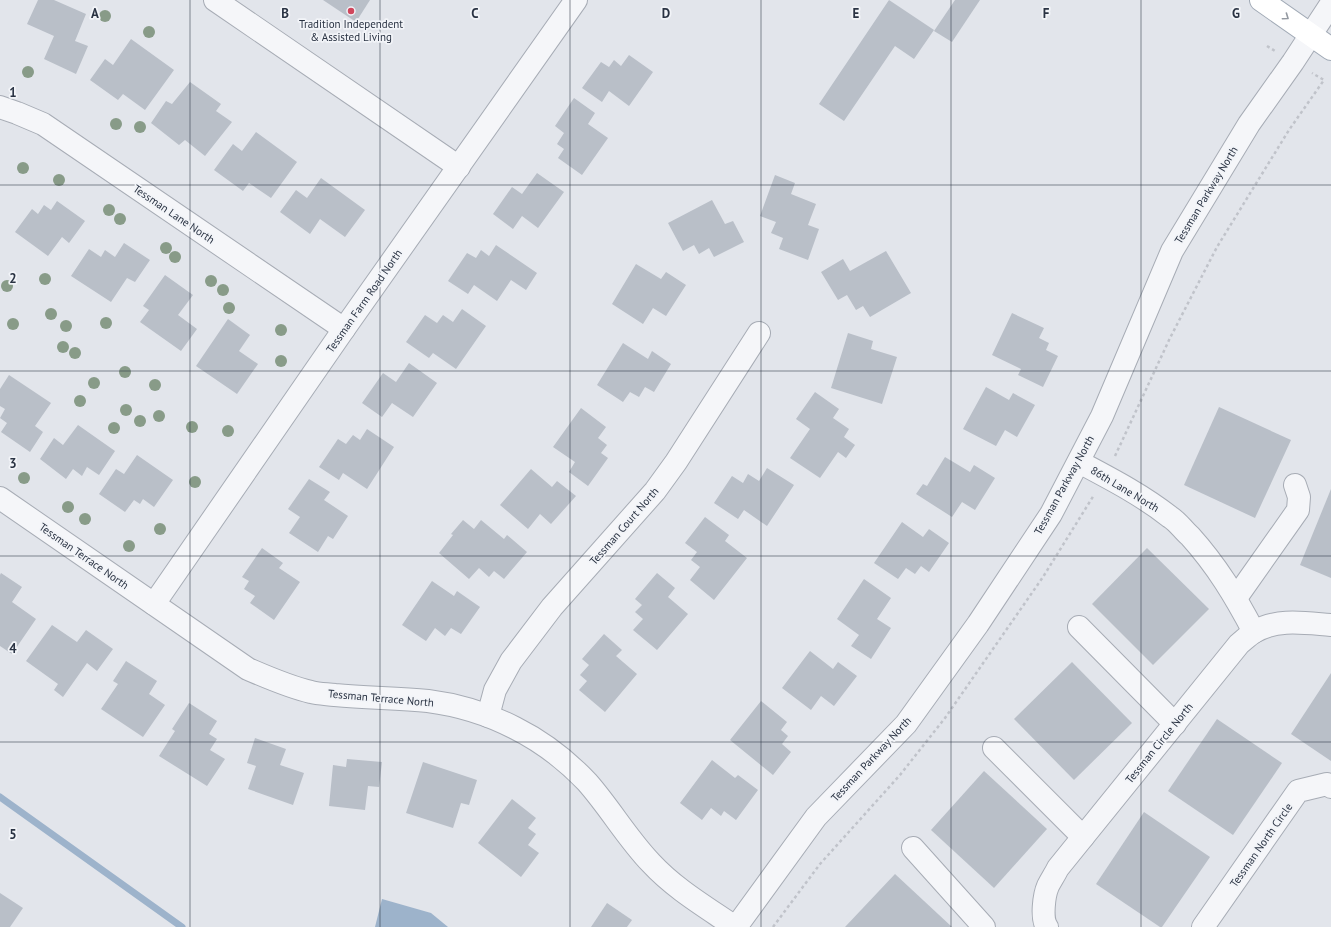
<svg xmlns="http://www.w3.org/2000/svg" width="1331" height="927" viewBox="0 0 1331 927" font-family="'PT Sans',sans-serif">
  <rect width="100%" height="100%" fill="#e2e5eb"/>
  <path fill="#9db3cb" d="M 382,899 L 431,913 L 448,927 L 375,927 Z"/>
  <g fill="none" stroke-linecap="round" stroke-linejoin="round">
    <path stroke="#9db3cb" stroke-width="7" d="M 0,797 L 182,927"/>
  </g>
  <g fill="#b9bfc8">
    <path d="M 38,0 L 54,0 L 86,14 L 75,41 L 88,46 L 76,74 L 44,59 L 54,36 L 27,24 Z"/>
    <path d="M 323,0 L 370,0 L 356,22 Z"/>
    <path d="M 889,0 L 934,30 L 914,59 L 895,46 L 844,121 L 819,104 Z"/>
    <path d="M 955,0 L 980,0 L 952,42 L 934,31 Z"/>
    <path d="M 131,39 L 174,70 L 145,110 L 123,94 L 118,100 L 90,80 L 105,59 L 113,65 Z"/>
    <path d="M 629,55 L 653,72 L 629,106 L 609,91 L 602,102 L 582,88 L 601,62 L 609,67 L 614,60 L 621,66 Z"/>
    <path d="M 190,82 L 221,104 L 216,111 L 232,122 L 205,156 L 185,140 L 179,145 L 151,123 L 166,101 L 172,104 Z"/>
    <path d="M 574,98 L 595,113 L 588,124 L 608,138 L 582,175 L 558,158 L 564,149 L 557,144 L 564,133 L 555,126 Z"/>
    <path d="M 256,132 L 297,162 L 271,198 L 249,183 L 243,191 L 214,170 L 233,144 L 242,151 Z"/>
    <path d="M 537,173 L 564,192 L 538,228 L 522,216 L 513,229 L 493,214 L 512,187 L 522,194 Z"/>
    <path d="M 775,175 L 795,183 L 791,194 L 816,204 L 808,225 L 819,229 L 808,260 L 779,249 L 783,238 L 771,233 L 776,222 L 760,216 Z"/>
    <path d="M 321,178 L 365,210 L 345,237 L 320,219 L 310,234 L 280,212 L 296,190 L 307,198 Z"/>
    <path d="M 712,200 L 725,224 L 733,221 L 744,242 L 714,257 L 709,248 L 699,254 L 694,245 L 683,251 L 668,223 Z"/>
    <path d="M 57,201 L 85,221 L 69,243 L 62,237 L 48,256 L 15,232 L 32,209 L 38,214 L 44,205 L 51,210 Z"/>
    <path d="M 124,243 L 150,260 L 135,282 L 127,278 L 111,302 L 71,276 L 89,249 L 101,257 L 105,250 L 115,257 Z"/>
    <path d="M 496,245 L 537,273 L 526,290 L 511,280 L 497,301 L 474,285 L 468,294 L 448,281 L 467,253 L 476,258 L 481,250 L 489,256 Z"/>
    <path d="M 886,251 L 911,293 L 870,317 L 863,306 L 856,310 L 847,295 L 838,300 L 821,272 L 843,259 L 850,271 Z"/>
    <path d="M 636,264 L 661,279 L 666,272 L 686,285 L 666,316 L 653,308 L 643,324 L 612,304 Z"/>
    <path d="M 165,275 L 193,295 L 178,315 L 197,329 L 181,351 L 140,322 L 149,310 L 143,306 Z"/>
    <path d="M 462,309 L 486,326 L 456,369 L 433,353 L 429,358 L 406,342 L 425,315 L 437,323 L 443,315 L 453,322 Z"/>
    <path d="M 1012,313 L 1044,328 L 1039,338 L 1049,343 L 1046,350 L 1058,356 L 1043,387 L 1018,375 L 1021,369 L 992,355 Z"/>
    <path d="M 228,319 L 250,335 L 239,351 L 258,364 L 237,394 L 196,366 Z"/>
    <path d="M 848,333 L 873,341 L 871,349 L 897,357 L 882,404 L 831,388 Z"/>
    <path d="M 623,343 L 648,359 L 652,351 L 671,364 L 654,392 L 645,387 L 639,397 L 630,392 L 623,402 L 597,385 Z"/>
    <path d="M 409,363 L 437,383 L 413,417 L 392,403 L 382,417 L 362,403 L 383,373 L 396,382 Z"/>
    <path d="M 9,375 L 51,403 L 35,426 L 43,432 L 30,452 L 1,432 L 7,423 L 0,418 L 5,409 L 0,406 L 0,389 Z"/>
    <path d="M 986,387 L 1009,400 L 1013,393 L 1035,405 L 1017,437 L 1005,430 L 996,446 L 963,429 Z"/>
    <path d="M 815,392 L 839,409 L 833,418 L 849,429 L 844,437 L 855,445 L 846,458 L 838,452 L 820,478 L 790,458 L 810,429 L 796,419 Z"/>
    <path d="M 1219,407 L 1291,440 L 1255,518 L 1184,485 Z"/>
    <path d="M 581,408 L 606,427 L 598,438 L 607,445 L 601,453 L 608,458 L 588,486 L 569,472 L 575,462 L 553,447 Z"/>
    <path d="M 78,425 L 115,451 L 99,475 L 87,467 L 82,476 L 73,469 L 66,479 L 40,459 L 54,438 L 63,445 Z"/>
    <path d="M 367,429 L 394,447 L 367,489 L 343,473 L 339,480 L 319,467 L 338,439 L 346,444 L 353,435 L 360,440 Z"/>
    <path d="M 137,455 L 173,480 L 154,507 L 143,499 L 140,504 L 134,500 L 125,512 L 99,494 L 116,469 L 124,474 Z"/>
    <path d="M 945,457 L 970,472 L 974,465 L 995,478 L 975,510 L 962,502 L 952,517 L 916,494 L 923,484 L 927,486 Z"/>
    <path d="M 767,468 L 794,485 L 767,526 L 744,510 L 738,519 L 714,503 L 732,476 L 743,483 L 748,474 L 759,481 Z"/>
    <path d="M 531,469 L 552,487 L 557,481 L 576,496 L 551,524 L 540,514 L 528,529 L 500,505 Z"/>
    <path d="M 309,479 L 330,492 L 324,500 L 348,516 L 333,539 L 328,536 L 318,552 L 289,533 L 300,517 L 288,509 Z"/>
    <path d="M 1331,489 L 1331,578 L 1300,565 Z"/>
    <path d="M 705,517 L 729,535 L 725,541 L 747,558 L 714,600 L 690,580 L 700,567 L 691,560 L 697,552 L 685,543 Z"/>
    <path d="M 463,520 L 474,529 L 481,520 L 504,539 L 507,535 L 527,552 L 504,579 L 494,571 L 489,577 L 479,568 L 469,579 L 439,553 L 453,535 L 451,534 Z"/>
    <path d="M 902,522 L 923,537 L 929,529 L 949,543 L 929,572 L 921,566 L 915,574 L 906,568 L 898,579 L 874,563 Z"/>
    <path d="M 262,548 L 283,563 L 279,568 L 300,582 L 274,620 L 250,603 L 255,596 L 244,589 L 249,581 L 242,577 Z"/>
    <path d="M 1147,548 L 1209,609 L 1153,665 L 1092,604 Z"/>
    <path d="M 1,573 L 22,587 L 12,602 L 36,619 L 12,654 L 0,646 L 0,575 Z"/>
    <path d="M 657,573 L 675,588 L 668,597 L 688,614 L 657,650 L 633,630 L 643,619 L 635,612 L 642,605 L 635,599 Z"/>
    <path d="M 864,579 L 891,598 L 877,619 L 891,628 L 871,659 L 851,646 L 859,635 L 837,619 Z"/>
    <path d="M 432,581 L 454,596 L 457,591 L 480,607 L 461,634 L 451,628 L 445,636 L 435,628 L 426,641 L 402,625 Z"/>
    <path d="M 52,625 L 77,642 L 86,630 L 113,649 L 97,671 L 87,663 L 63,697 L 54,690 L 58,684 L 26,661 Z"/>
    <path d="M 604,634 L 622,650 L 616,656 L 637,674 L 605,712 L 579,690 L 587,681 L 580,675 L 589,665 L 582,659 Z"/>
    <path d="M 810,651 L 833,669 L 838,662 L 857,676 L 834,706 L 821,696 L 811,710 L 782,688 Z"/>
    <path d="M 126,661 L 157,681 L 149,694 L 165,705 L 143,737 L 101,709 L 118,684 L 113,681 Z"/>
    <path d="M 1072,662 L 1132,723 L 1074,780 L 1014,719 Z"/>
    <path d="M 1331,673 L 1331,761 L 1291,734 Z"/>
    <path d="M 761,701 L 787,722 L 781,730 L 788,736 L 782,744 L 791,752 L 773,775 L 730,740 Z"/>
    <path d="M 189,703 L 217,721 L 209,734 L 217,739 L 210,750 L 225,759 L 207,786 L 159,756 L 175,731 L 172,729 Z"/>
    <path d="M 1217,719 L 1282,763 L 1233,835 L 1168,791 Z"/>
    <path d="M 255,738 L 286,749 L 280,765 L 304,773 L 293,805 L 248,789 L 256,766 L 247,763 Z"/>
    <path d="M 347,759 L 382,762 L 379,787 L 368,786 L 365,810 L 329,806 L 333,765 L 346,767 Z"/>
    <path d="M 712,760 L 735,778 L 738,775 L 758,790 L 736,820 L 724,811 L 721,816 L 711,808 L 702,820 L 680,803 Z"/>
    <path d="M 423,762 L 477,780 L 469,805 L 461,803 L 453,828 L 406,813 Z"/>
    <path d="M 984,771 L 1047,829 L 994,888 L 931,830 Z"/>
    <path d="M 512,799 L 536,818 L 528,828 L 536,834 L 528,845 L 539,853 L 521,877 L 478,843 Z"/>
    <path d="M 1144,812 L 1210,857 L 1162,927 L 1160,927 L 1096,884 Z"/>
    <path d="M 895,874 L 952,927 L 845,927 Z"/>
    <path d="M 0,893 L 23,908 L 10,927 L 0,927 Z"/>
    <path d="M 607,903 L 632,920 L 627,927 L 591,927 Z"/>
  </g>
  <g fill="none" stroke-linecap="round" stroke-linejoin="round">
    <g stroke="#a7acb5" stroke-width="24">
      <g id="minor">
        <path d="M 215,0 L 459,167"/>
        <path d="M 0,107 L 17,113 L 43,124 L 344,329"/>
        <path d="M 1079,462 C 1111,479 1142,495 1170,517 C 1178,522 1183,530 1190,536 C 1217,566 1235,596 1254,632"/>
        <path d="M 0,498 L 248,669 C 269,678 289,687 311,692 C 318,694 327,694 335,695 C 366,698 397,698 428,701 C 459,705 488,714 515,728 C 541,741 567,761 587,782 C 610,808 627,838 651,863 C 675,889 706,907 735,927"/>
        <path d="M 1236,598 L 1298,510 L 1299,497 L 1295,485"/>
        <path d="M 154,604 L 344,329 L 576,0"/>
        <path d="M 1079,627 L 1175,724"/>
        <path d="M 488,716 L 495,690 L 511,661 L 552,607 L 655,491 L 676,462 L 759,333"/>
        <path d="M 994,748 L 1083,837"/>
        <path d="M 913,848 L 984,927"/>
        <path d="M 736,927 L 816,817 L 906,724 L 978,624 L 1051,514 L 1102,416 L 1172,251 L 1249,124 L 1293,62 L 1331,4"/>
        <path d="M 1047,927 C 1041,919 1044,895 1048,886 C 1051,880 1055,874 1058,868 L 1239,644 C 1244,640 1249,635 1254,632 C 1277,618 1305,623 1331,625"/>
        <path d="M 1203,927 L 1298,791 L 1327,784 L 1331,787"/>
      </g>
    </g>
    <g stroke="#a1aab6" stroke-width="24">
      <path id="major" d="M 1261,0 L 1331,49"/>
    </g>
    <g stroke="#c0c3ca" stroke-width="2.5" stroke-dasharray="3 3" stroke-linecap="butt">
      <path d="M 1267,46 L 1275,51"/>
      <path d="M 1115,456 L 1170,338 L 1217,247 L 1289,130 L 1324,80 L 1312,73"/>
      <path d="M 773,927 L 820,864 L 900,775 L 945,718 L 1043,577 L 1094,495"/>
    </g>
    <use href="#minor" stroke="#f5f6f9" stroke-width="22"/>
    <use href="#major" stroke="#fff" stroke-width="22"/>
  </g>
  <g fill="#889b88">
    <circle cx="105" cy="16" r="6"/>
    <circle cx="149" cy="32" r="6"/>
    <circle cx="28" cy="72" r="6"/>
    <circle cx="116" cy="124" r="6"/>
    <circle cx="140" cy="127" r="6"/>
    <circle cx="23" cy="168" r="6"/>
    <circle cx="59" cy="180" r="6"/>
    <circle cx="109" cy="210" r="6"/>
    <circle cx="120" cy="219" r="6"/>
    <circle cx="166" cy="248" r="6"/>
    <circle cx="175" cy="257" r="6"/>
    <circle cx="45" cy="279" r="6"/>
    <circle cx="211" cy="281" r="6"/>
    <circle cx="7" cy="286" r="6"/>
    <circle cx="223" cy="290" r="6"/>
    <circle cx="229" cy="308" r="6"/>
    <circle cx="51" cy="314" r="6"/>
    <circle cx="106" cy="323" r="6"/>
    <circle cx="13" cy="324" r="6"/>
    <circle cx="66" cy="326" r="6"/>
    <circle cx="281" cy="330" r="6"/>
    <circle cx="63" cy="347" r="6"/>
    <circle cx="75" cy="353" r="6"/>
    <circle cx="281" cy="361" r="6"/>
    <circle cx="125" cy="372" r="6"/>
    <circle cx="94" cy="383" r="6"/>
    <circle cx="155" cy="385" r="6"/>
    <circle cx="80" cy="401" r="6"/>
    <circle cx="126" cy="410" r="6"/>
    <circle cx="159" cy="416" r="6"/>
    <circle cx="140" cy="421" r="6"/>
    <circle cx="192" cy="427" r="6"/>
    <circle cx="114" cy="428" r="6"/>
    <circle cx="228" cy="431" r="6"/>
    <circle cx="24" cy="478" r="6"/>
    <circle cx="195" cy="482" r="6"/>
    <circle cx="68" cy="507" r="6"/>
    <circle cx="85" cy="519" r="6"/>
    <circle cx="160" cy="529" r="6"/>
    <circle cx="129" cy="546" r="6"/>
  </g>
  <defs><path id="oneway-chevron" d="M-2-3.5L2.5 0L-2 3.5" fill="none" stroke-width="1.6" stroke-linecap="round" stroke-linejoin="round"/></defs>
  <use stroke="#9499a1" href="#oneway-chevron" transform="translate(1286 17) rotate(35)"/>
  <path fill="none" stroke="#2a3343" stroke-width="1" stroke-opacity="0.55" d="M 190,0 L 190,927M 380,0 L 380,927M 570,0 L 570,927M 761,0 L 761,927M 951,0 L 951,927M 1141,0 L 1141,927M 0,185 L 1331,185M 0,371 L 1331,371M 0,556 L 1331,556M 0,742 L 1331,742"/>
  <circle fill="#d0465c" stroke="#f2f4f8" stroke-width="1.5" cx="351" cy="11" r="4"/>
  <g text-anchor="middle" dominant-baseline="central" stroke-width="3.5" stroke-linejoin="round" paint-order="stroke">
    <g font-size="11" fill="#2a3343" stroke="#f2f4f8">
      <text x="351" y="24">Tradition Independent<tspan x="351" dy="13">&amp; Assisted Living</tspan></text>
    </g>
    <g font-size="11" fill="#2a3343" stroke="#f2f4f8">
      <text transform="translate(1206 195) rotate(-59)">Tessman Parkway North</text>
      <text transform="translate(174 214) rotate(34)">Tessman Lane North</text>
      <text transform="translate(364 301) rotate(-55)">Tessman Farm Road North</text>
      <text transform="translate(1064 485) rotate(-61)">Tessman Parkway North</text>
      <text transform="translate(1125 489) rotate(31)">86th Lane North</text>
      <text transform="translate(624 526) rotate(-49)">Tessman Court North</text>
      <text transform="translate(84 556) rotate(35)">Tessman Terrace North</text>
      <text transform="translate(381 698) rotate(5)">Tessman Terrace North</text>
      <text transform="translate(1159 743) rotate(-51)">Tessman Circle North</text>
      <text transform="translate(871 759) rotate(-47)">Tessman Parkway North</text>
      <text transform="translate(1261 845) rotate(-55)">Tessman North Circle</text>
    </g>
  </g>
  <g font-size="13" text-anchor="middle" font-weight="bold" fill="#2a3343" stroke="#f2f4f8" stroke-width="3.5" stroke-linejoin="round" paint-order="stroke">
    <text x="95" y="18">A</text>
    <text x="285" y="18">B</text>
    <text x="475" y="18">C</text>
    <text x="666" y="18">D</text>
    <text x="856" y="18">E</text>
    <text x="1046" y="18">F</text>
    <text x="1236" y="18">G</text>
    <text x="13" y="97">1</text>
    <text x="13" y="283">2</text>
    <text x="13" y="468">3</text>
    <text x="13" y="653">4</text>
    <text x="13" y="839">5</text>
  </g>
</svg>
